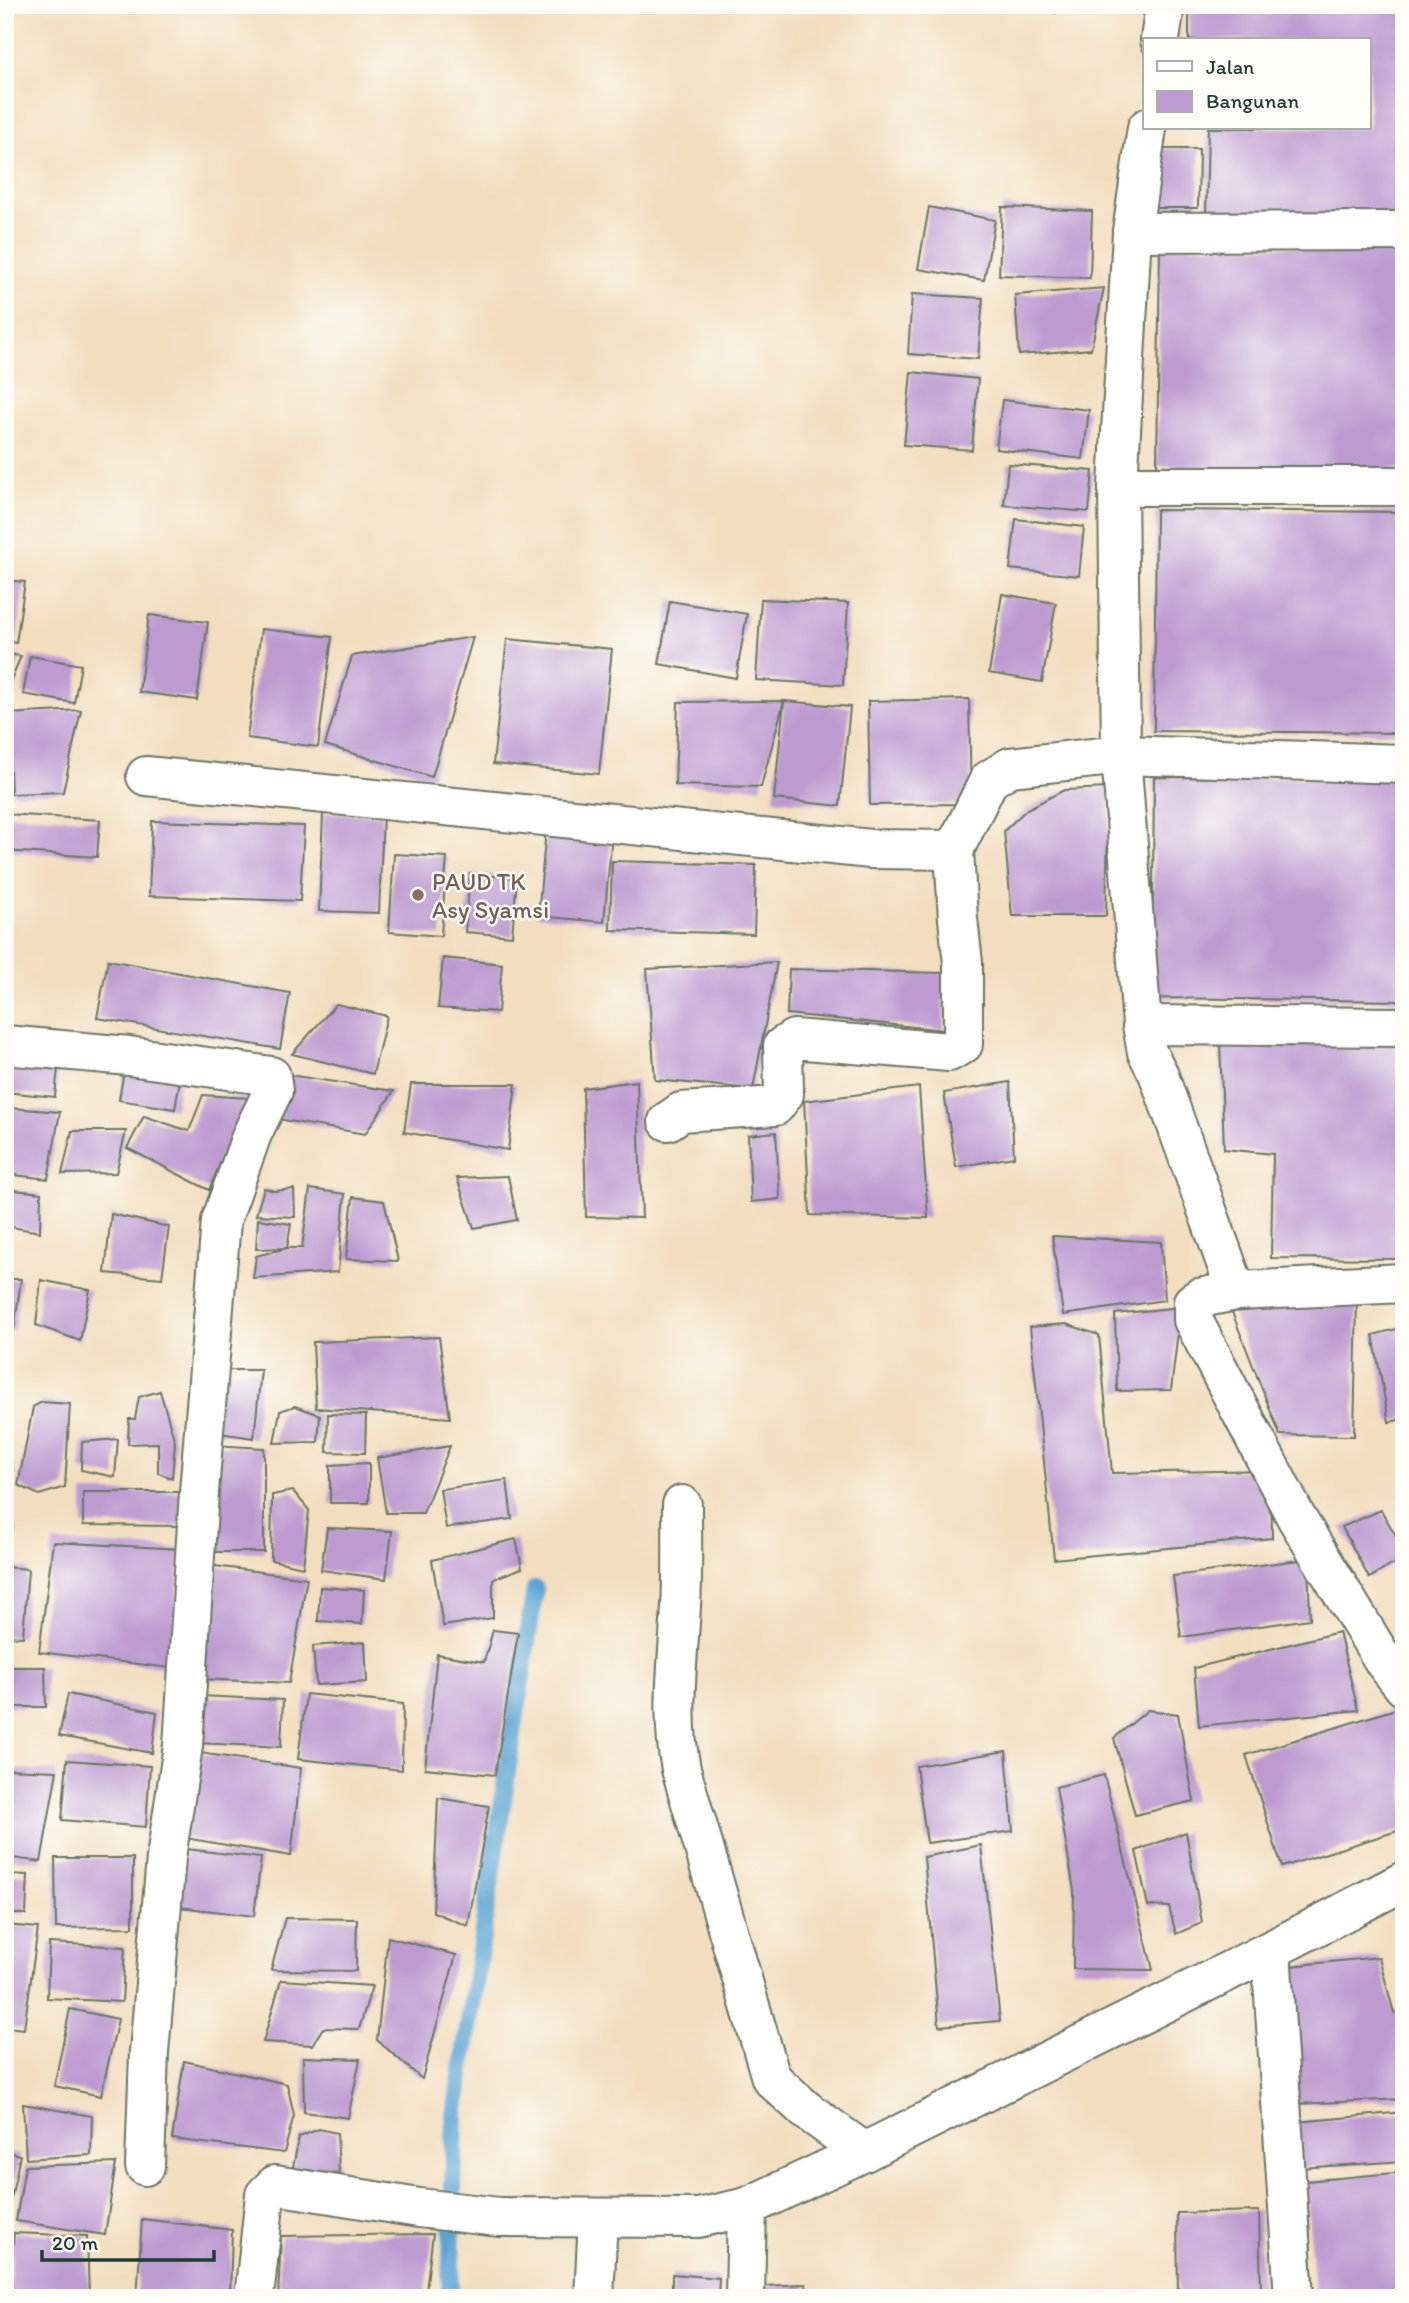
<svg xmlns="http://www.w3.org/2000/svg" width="1409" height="2303" viewBox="0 0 1409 2303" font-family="Itim,sans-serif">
  <rect width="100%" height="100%" fill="#fdfcf7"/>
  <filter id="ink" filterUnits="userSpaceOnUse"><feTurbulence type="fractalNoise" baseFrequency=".0143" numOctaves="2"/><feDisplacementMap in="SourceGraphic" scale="14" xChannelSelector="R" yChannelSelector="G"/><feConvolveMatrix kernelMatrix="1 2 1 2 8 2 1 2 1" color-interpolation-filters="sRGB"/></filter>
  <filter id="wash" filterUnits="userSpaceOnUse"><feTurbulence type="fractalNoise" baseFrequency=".00686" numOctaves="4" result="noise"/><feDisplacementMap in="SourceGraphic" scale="28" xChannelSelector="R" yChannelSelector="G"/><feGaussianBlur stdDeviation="1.57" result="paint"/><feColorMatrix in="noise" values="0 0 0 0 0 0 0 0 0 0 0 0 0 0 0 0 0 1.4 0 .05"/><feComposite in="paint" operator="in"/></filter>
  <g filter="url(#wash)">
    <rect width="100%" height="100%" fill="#f2ddbe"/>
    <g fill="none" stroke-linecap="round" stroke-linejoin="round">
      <path stroke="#5ba5d3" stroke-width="18" d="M 450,2298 L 455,2115 L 535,1589"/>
    </g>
    <g id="blocks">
      <g fill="#bd9bd1">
        <path d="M 1014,5 L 1058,5 L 1056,13 Z"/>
        <path d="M 1189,5 L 1404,5 L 1404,218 L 1206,217 L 1208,128 L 1369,128 L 1369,40 L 1189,40 Z"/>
        <path d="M 1156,149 L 1199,149 L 1198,208 L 1156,208 Z"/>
        <path d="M 929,207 L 995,220 L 984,280 L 918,269 Z"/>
        <path d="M 1002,207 L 1092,211 L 1090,278 L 999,275 Z"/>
        <path d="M 1160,246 L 1404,247 L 1404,469 L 1157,466 Z"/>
        <path d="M 1104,288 L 1091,349 L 1019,355 L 1015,295 Z"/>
        <path d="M 912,294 L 983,298 L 978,359 L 908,354 Z"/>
        <path d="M 911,372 L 978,379 L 972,450 L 904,445 Z"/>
        <path d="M 1002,400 L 1089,410 L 1083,459 L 996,449 Z"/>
        <path d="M 1008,464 L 1093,471 L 1089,512 L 1004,505 Z"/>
        <path d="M 1156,510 L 1404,512 L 1404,733 L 1154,731 Z"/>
        <path d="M 1016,519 L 1084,527 L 1079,576 L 1010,569 Z"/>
        <path d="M 5,580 L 25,582 L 16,643 L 5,641 Z"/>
        <path d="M 1002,594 L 1056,603 L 1042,682 L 989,673 Z"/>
        <path d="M 761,599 L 848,603 L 843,685 L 756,680 Z"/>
        <path d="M 670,601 L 747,614 L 736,678 L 659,664 Z"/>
        <path d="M 149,615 L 208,622 L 197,700 L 139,692 Z"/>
        <path d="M 261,629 L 332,637 L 318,747 L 247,738 Z"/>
        <path d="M 473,637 L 432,777 L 325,745 L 352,656 Z"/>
        <path d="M 507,639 L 612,649 L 599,774 L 493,764 Z"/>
        <path d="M 5,654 L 21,656 L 5,694 Z"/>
        <path d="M 30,656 L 81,665 L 74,703 L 23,694 Z"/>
        <path d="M 969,699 L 971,804 L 870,805 L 868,701 Z"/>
        <path d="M 784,701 L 761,787 L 675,785 L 678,702 Z"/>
        <path d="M 784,701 L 850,707 L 840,806 L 774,799 Z"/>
        <path d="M 81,710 L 63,792 L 11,794 L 8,714 Z"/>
        <path d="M 1154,777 L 1404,779 L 1404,1001 L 1152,998 Z"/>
        <path d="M 1109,788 L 1106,916 L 1012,916 L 1004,831 L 1027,809 L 1064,790 Z"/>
        <path d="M 323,813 L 383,815 L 379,913 L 319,911 Z"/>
        <path d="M 5,814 L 100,820 L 97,857 L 5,851 Z"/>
        <path d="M 152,821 L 304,826 L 300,901 L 149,896 Z"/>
        <path d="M 546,829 L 612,834 L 604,922 L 538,916 Z"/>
        <path d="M 394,854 L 447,857 L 441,936 L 389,932 Z"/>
        <path d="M 612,861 L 756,865 L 754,934 L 610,930 Z"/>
        <path d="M 470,874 L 517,878 L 512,936 L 465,932 Z"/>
        <path d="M 443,958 L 502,964 L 498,1012 L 438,1008 Z"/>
        <path d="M 108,960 L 290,993 L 280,1049 L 97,1018 Z"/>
        <path d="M 777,962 L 753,1089 L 655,1080 L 647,969 Z"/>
        <path d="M 789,969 L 944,973 L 944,1030 L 787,1014 Z"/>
        <path d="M 336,1004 L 387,1016 L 373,1074 L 292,1054 Z"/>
        <path d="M 1404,1038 L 1404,1259 L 1271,1258 L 1273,1154 L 1224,1149 L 1220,1041 Z"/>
        <path d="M 5,1053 L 59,1058 L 55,1097 L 5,1092 Z"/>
        <path d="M 126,1059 L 182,1068 L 175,1109 L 119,1100 Z"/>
        <path d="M 282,1074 L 394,1091 L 365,1134 L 277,1119 Z"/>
        <path d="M 637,1081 L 642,1218 L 586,1217 L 583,1088 Z"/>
        <path d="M 1010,1082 L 1014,1157 L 956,1167 L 944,1093 Z"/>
        <path d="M 411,1084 L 516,1084 L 508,1150 L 404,1132 Z"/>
        <path d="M 919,1087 L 928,1218 L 810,1215 L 804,1101 Z"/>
        <path d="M 203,1095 L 248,1098 L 209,1190 L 127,1148 L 144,1116 L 189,1131 Z"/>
        <path d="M 11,1108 L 60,1112 L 48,1179 L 5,1174 L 5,1136 Z"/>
        <path d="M 72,1131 L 126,1131 L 116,1173 L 62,1174 Z"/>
        <path d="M 776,1132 L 780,1199 L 751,1202 L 748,1135 Z"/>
        <path d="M 508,1176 L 517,1220 L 474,1228 L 457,1178 Z"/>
        <path d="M 264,1188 L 274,1191 L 294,1189 L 295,1217 L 256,1215 Z"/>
        <path d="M 5,1189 L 41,1193 L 40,1232 L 5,1226 Z"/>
        <path d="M 310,1189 L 345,1194 L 338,1272 L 253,1278 L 256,1256 L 287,1248 L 302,1248 Z"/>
        <path d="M 353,1197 L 384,1201 L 398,1261 L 346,1259 Z"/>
        <path d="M 111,1214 L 169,1227 L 162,1278 L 105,1273 Z"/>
        <path d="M 258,1219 L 291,1224 L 287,1248 L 256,1249 Z"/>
        <path d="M 1052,1236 L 1161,1242 L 1165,1300 L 1063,1315 Z"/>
        <path d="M 5,1279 L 21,1279 L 14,1330 L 5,1330 Z"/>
        <path d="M 41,1280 L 90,1290 L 80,1341 L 36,1325 Z"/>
        <path d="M 1357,1301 L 1354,1436 L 1280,1435 L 1232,1312 Z"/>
        <path d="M 1181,1307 L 1171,1390 L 1117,1391 L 1115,1314 Z"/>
        <path d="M 1066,1324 L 1099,1335 L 1112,1473 L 1271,1470 L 1272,1538 L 1054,1559 L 1030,1327 Z"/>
        <path d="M 1404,1327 L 1404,1419 L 1389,1422 L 1373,1335 Z"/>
        <path d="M 439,1337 L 450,1418 L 316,1408 L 313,1342 Z"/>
        <path d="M 217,1370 L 261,1370 L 254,1438 L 212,1432 Z"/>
        <path d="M 160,1391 L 175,1442 L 172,1478 L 158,1473 L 158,1443 L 128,1444 L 129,1419 L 135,1419 L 139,1397 Z"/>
        <path d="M 42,1402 L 70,1404 L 65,1487 L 39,1495 L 18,1485 L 33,1407 Z"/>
        <path d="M 295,1406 L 320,1415 L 318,1442 L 274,1443 L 280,1411 Z"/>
        <path d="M 328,1414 L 366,1415 L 365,1453 L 327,1452 Z"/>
        <path d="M 118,1439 L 115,1477 L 81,1470 L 82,1442 Z"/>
        <path d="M 213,1445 L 264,1448 L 264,1552 L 207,1552 Z"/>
        <path d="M 450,1446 L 423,1513 L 386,1513 L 377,1458 Z"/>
        <path d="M 369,1463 L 369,1503 L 330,1503 L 330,1465 Z"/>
        <path d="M 5,1469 L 13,1469 L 13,1529 L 5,1531 Z"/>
        <path d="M 507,1480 L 512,1519 L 446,1528 L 440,1489 Z"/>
        <path d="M 293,1491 L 309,1510 L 303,1567 L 271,1560 L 272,1495 Z"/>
        <path d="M 83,1492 L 183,1492 L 179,1526 L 83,1525 Z"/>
        <path d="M 1381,1510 L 1404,1550 L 1404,1558 L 1369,1578 L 1342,1527 Z"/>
        <path d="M 327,1528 L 392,1531 L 386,1579 L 321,1570 Z"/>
        <path d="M 516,1539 L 522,1568 L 493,1579 L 493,1618 L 443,1626 L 432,1560 Z"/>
        <path d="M 53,1542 L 181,1549 L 170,1668 L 39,1652 Z"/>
        <path d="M 1308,1559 L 1310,1619 L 1181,1637 L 1173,1576 Z"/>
        <path d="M 207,1565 L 307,1578 L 289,1683 L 200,1679 Z"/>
        <path d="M 5,1567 L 28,1569 L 23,1637 L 5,1636 Z"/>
        <path d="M 320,1587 L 364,1590 L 362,1624 L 318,1621 Z"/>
        <path d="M 493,1630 L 518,1633 L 495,1775 L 425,1768 L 437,1654 L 484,1662 Z"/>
        <path d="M 1339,1632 L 1358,1710 L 1199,1726 L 1194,1668 Z"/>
        <path d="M 365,1642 L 367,1682 L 316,1685 L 313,1646 Z"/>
        <path d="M 5,1667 L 45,1667 L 46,1707 L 5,1707 Z"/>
        <path d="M 68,1694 L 157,1712 L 152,1753 L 59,1736 Z"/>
        <path d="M 306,1694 L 403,1704 L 402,1770 L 298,1759 Z"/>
        <path d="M 199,1696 L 283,1700 L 281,1747 L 197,1743 Z"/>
        <path d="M 1396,1709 L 1404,1739 L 1404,1829 L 1282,1867 L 1246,1755 Z"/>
        <path d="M 1148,1710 L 1178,1714 L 1194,1801 L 1135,1815 L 1114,1738 Z"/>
        <path d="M 1006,1751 L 1013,1831 L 927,1843 L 916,1766 Z"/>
        <path d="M 194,1752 L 301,1768 L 291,1856 L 179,1837 Z"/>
        <path d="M 67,1760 L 150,1766 L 146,1827 L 62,1820 Z"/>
        <path d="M 5,1769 L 57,1771 L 41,1862 L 5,1857 Z"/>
        <path d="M 1104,1775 L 1153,1970 L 1073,1969 L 1074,1890 L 1056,1787 Z"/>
        <path d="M 438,1798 L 489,1806 L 468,1926 L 433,1912 Z"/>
        <path d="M 1186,1832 L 1202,1923 L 1176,1934 L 1169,1907 L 1148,1906 L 1136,1851 Z"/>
        <path d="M 981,1845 L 1000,2021 L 939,2026 L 924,1857 Z"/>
        <path d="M 187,1849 L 261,1858 L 254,1916 L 179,1907 Z"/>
        <path d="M 55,1858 L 133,1858 L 133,1927 L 56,1928 Z"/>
        <path d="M 5,1874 L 28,1875 L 26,1914 L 5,1914 Z"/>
        <path d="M 285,1918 L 357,1919 L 356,1971 L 271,1970 Z"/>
        <path d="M 5,1925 L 38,1928 L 24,2029 L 5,2027 Z"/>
        <path d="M 388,1937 L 456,1955 L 422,2079 L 377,2040 Z"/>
        <path d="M 49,1943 L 125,1947 L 122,2002 L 47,1998 Z"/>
        <path d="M 1379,1957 L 1394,2013 L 1404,2011 L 1404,2099 L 1296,2104 L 1290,1966 Z"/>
        <path d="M 281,1980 L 372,1986 L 359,2029 L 323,2028 L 312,2045 L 263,2042 Z"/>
        <path d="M 70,2009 L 118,2019 L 101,2096 L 54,2086 Z"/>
        <path d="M 303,2057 L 360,2059 L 348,2118 L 304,2112 Z"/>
        <path d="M 184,2061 L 287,2084 L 294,2115 L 284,2153 L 172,2139 Z"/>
        <path d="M 23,2104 L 92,2116 L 91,2155 L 26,2159 Z"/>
        <path d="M 1404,2112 L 1404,2161 L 1300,2168 L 1297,2122 Z"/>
        <path d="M 319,2129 L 337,2133 L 339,2173 L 292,2172 L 299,2137 Z"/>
        <path d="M 5,2152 L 20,2155 L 6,2224 L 5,2224 Z"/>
        <path d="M 116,2163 L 105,2235 L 16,2221 L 25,2166 Z"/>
        <path d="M 1404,2172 L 1404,2298 L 1314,2298 L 1306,2181 Z"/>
        <path d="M 1259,2211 L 1261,2292 L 1178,2294 L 1177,2213 Z"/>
        <path d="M 142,2219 L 232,2230 L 230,2298 L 137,2298 Z"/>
        <path d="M 14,2233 L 87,2236 L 89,2298 L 54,2298 L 9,2294 Z"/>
        <path d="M 433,2234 L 425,2298 L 278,2298 L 281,2236 Z"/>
        <path d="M 672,2274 L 719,2278 L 718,2298 L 672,2298 Z"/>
        <path d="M 806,2284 L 807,2298 L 762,2298 L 763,2286 Z"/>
      </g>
    </g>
  </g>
  <g filter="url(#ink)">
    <use href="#blocks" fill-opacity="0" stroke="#697564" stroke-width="2"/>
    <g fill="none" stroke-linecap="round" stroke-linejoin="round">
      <g stroke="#697564" stroke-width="42">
        <g id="minor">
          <path d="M 1160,40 L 1165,5"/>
          <path d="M 1147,128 L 1132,232 L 1118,486 L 1121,755 L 1142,1025 L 1147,1052 L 1158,1073 L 1236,1291"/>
          <path d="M 1132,232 L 1404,231"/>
          <path d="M 1118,486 L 1404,486"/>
          <path d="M 146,776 L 871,849 L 954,850 L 989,780 L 1010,767 L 1121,755 L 1404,764"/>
          <path d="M 1142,1025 L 1404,1027"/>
          <path d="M 5,1045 L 129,1056 L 271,1076 L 273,1091 L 252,1134 L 221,1221 L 199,1492 L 183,1746 L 166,1858 L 149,2052 L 145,2166"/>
          <path d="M 668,1121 L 681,1112 L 775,1106 L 784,1094 L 783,1046 L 794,1039 L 949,1052 L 963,1044 L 963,963 L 958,919 L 954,850"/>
          <path d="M 1404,1283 L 1236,1291 L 1199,1298 L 1193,1302 L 1193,1320 L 1296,1517 L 1385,1663 L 1404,1687"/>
          <path d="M 682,1505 C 682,1539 683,1573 681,1607 C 678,1661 670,1716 681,1769 L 771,2078 L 806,2110 L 864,2152"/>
          <path d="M 1271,1950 L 1294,2298"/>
          <path d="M 254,2298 L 265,2195 L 275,2185 L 419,2208 L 499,2217 L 698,2218 L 747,2207 L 864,2152 L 1271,1950 L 1404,1881"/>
          <path d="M 594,2298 L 598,2218"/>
          <path d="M 745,2298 L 747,2207"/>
        </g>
      </g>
      <use href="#minor" stroke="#fff" stroke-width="38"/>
    </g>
  </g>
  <circle fill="#8d6e63" stroke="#fdfcf7" stroke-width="2.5" cx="418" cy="895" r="7"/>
  <g text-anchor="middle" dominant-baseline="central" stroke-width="5" stroke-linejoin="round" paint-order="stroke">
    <g font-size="24" fill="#785e54" stroke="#fdfcf7" text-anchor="start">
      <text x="432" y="881">PAUD TK<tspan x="432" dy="28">Asy Syamsi</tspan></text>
    </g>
  </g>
  <rect width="1409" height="2303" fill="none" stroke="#fdfcf7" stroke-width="28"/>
  <rect x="1143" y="38" width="228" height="91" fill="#fdfcf7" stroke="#a4b0a9" stroke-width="2"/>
  <rect x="1157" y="61" width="35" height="10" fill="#ffffff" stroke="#a4b0a9" stroke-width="2"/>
  <text x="1206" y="74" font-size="21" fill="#1f3d34">Jalan</text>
  <rect x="1157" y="91" width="35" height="21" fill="#bd9bd1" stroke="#a4b0a9" stroke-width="2"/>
  <text x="1206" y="108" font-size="21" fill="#1f3d34">Bangunan</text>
  <path d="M42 2250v10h172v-10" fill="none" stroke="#1f3d34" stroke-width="3.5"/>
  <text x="52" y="2250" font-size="21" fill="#1f3d34" stroke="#fdfcf7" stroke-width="5" paint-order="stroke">20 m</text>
</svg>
